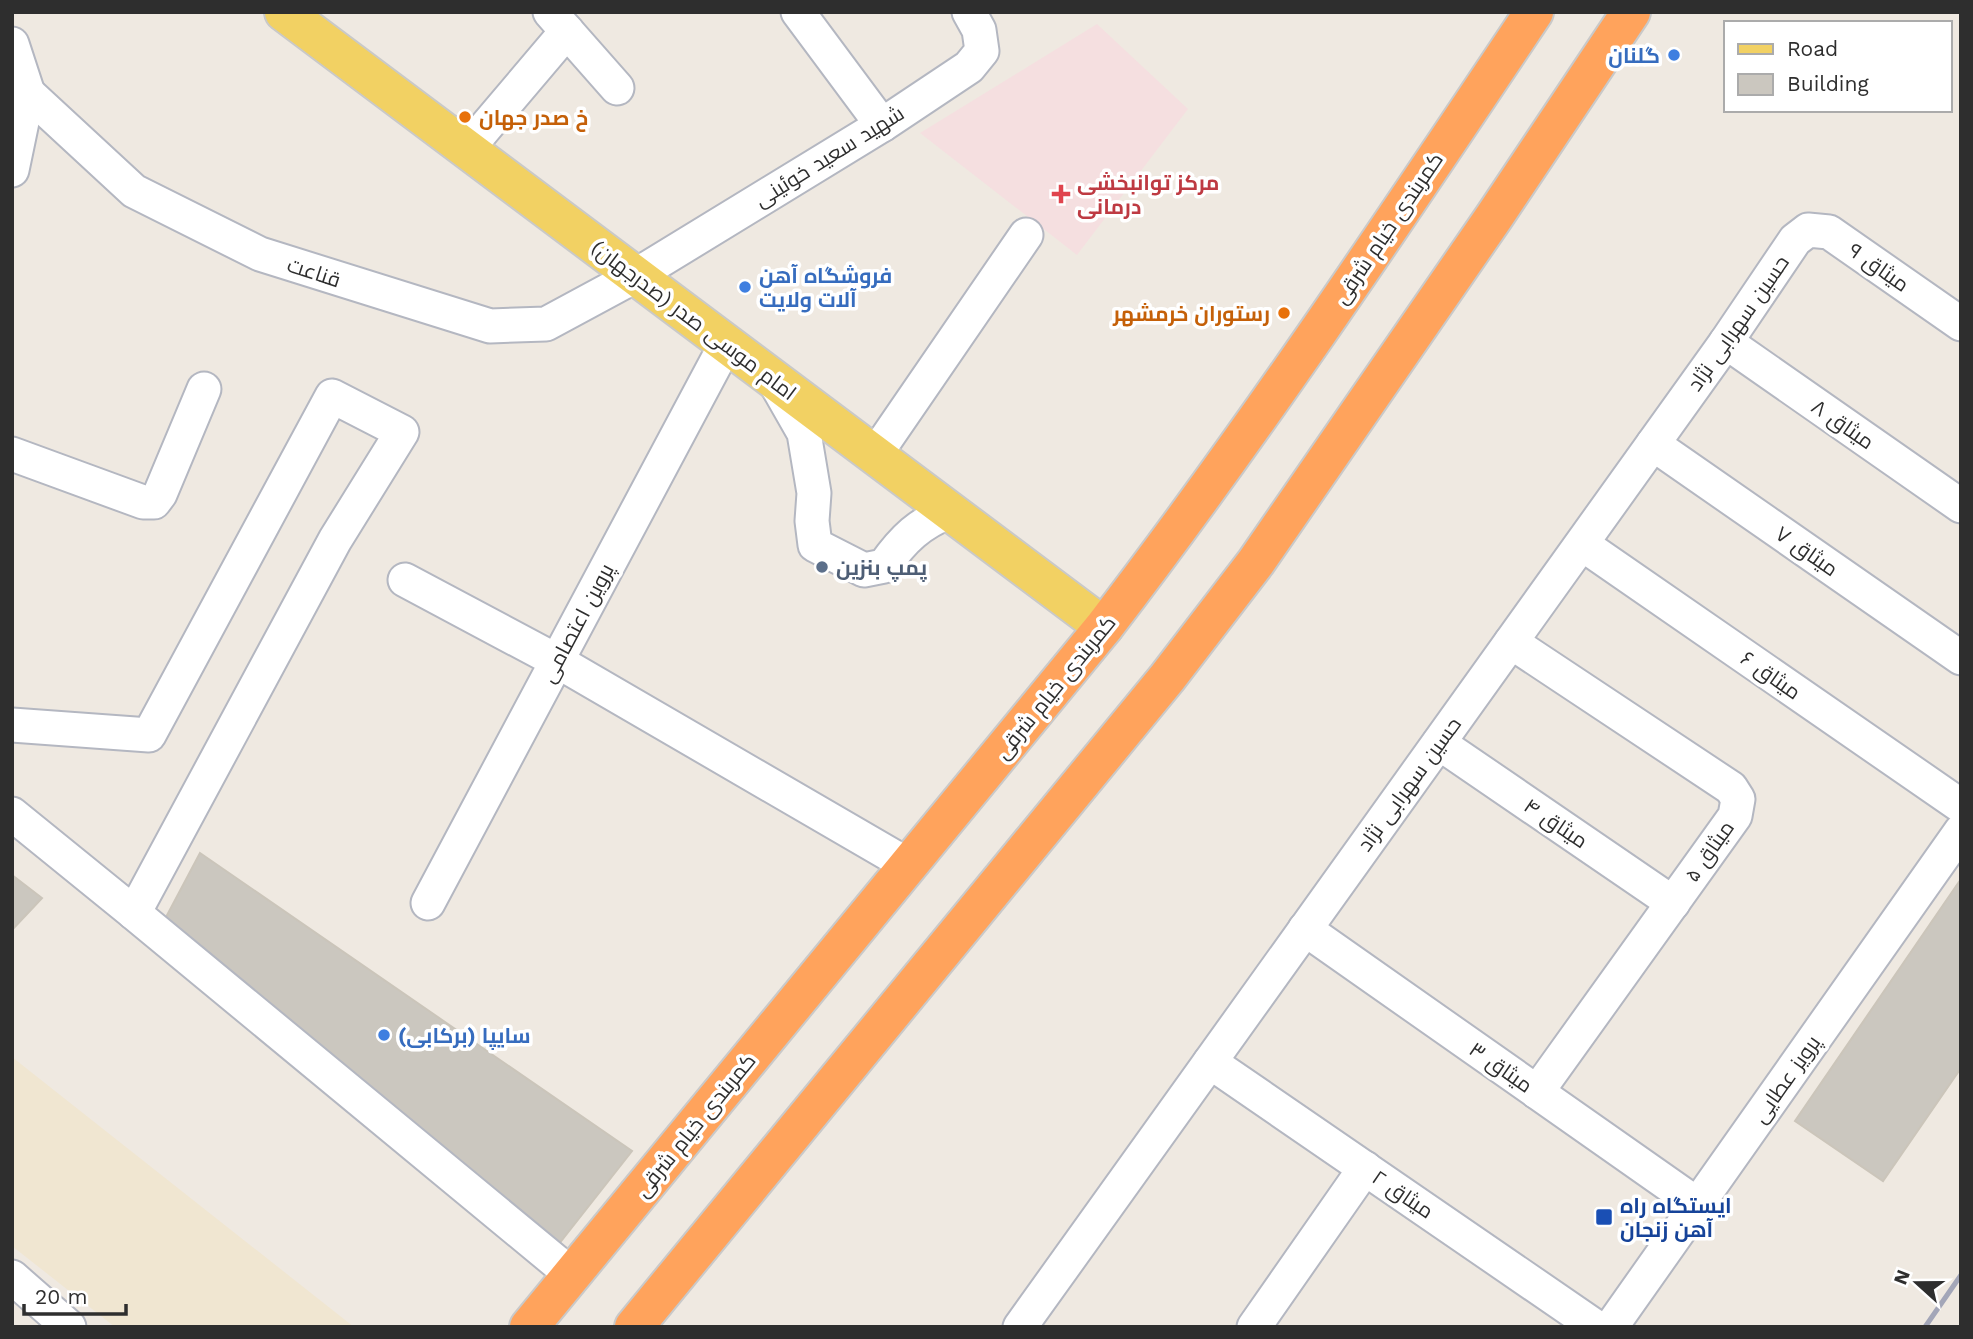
<svg xmlns="http://www.w3.org/2000/svg" width="1973" height="1339" viewBox="0 0 1973 1339" font-family="'Work Sans',Cairo,sans-serif">
  <rect width="100%" height="100%" fill="#efe9e1"/>
  <path fill="#f0e6d1" d="M 12,1057 L 354,1327 L 115,1327 L 12,1246 Z"/>
  <path fill="#f5dfe0" d="M 1097,24 L 1188,109 L 1077,255 L 920,133 Z"/>
  <g fill="#cbc7bf" stroke="#cbc5ba" stroke-width="2">
    <path d="M 200,853 L 632,1151 L 558,1245 L 165,919 Z"/>
    <path d="M 12,875 L 42,898 L 12,930 Z"/>
    <path d="M 1961,879 L 1961,1068 L 1883,1181 L 1795,1121 Z"/>
  </g>
  <g fill="none" stroke-linecap="round" stroke-linejoin="round">
    <g stroke="#b4b7c1" stroke-width="37">
      <g id="minor">
        <path d="M 550,12 L 617,88"/>
        <path d="M 798,12 L 882,125"/>
        <path d="M 12,44 L 28,93 L 12,170"/>
        <path d="M 28,93 L 134,191 L 260,254 L 490,326 L 546,324 L 635,276 L 882,125 L 969,67 L 982,51 L 979,30 L 969,12"/>
        <path d="M 467,149 L 567,31"/>
        <path d="M 1726,342 L 1961,506"/>
        <path d="M 776,384 L 804,433 L 814,493 L 812,521 L 815,545 L 864,570 L 884,566 C 904,538 919,524 950,511"/>
        <path d="M 1653,444 L 1961,658"/>
        <path d="M 12,454 L 143,502 L 154,502 L 160,494 L 204,389"/>
        <path d="M 875,455 L 1026,235"/>
        <path d="M 1582,544 L 1961,806"/>
        <path d="M 405,580 L 557,661 L 908,865"/>
        <path d="M 1511,642 L 1731,788 L 1738,799 L 1735,816 L 1537,1092"/>
        <path d="M 12,725 L 149,735 L 332,396 L 402,432 L 335,540 L 134,913 L 572,1275"/>
        <path d="M 1439,743 L 1673,903"/>
        <path d="M 12,814 L 134,913"/>
        <path d="M 428,903 L 726,344"/>
        <path d="M 1305,929 L 1698,1205"/>
        <path d="M 1210,1062 L 1596,1327"/>
        <path d="M 12,1277 L 69,1327"/>
        <path d="M 1020,1327 L 1726,342 L 1795,240 L 1808,230 L 1829,232 L 1961,324"/>
        <path d="M 1254,1327 L 1365,1168"/>
        <path d="M 1611,1327 L 1961,831"/>
      </g>
    </g>
    <g stroke="#c9c9c9" stroke-width="42">
      <path id="major" d="M 284,12 L 1104,627"/>
    </g>
    <g stroke="#c9c9c9" stroke-width="42">
      <g id="highway">
        <path d="M 529,1327 L 1104,627 C 1256,429 1395,220 1534,12"/>
        <path d="M 634,1327 L 1167,678 L 1256,562 L 1494,217 L 1631,12"/>
      </g>
    </g>
    <use href="#minor" stroke="#fff" stroke-width="33"/>
    <use href="#major" stroke="#f2d163" stroke-width="38"/>
    <use href="#highway" stroke="#ffa35c" stroke-width="38"/>
    <path stroke="#a3a6b8" stroke-width="5" d="M 1925,1327 L 1961,1275"/>
  </g>
  <g fill="#3f7fe0" stroke="#fff" stroke-width="2.5">
    <circle cx="1674" cy="55" r="7"/>
    <circle cx="745" cy="287" r="7"/>
    <circle cx="384" cy="1035" r="7"/>
  </g>
  <g fill="#e8710a" stroke="#fff" stroke-width="2.5">
    <circle cx="465" cy="117" r="7"/>
    <circle cx="1284" cy="313" r="7"/>
  </g>
  <path fill="#e0444e" stroke="#fff" stroke-width="2.5" d="M1057.5 183.5h7v7h7v7h-7v7h-7v-7h-7v-7h7z"/>
  <circle fill="#5c6f8a" stroke="#fff" stroke-width="2.5" cx="822" cy="567" r="7"/>
  <rect fill="#1a4fb4" stroke="#fff" stroke-width="2.5" x="1595" y="1208" width="18" height="18" rx="3.5"/>
  <g text-anchor="middle" dominant-baseline="central" stroke-width="7" stroke-linejoin="round" paint-order="stroke">
    <g font-size="21" font-weight="bold" fill="#366cbe" stroke="#fff" text-anchor="start">
      <text x="1660" y="55" text-anchor="end">گلنان</text>
      <text x="759" y="275">فروشگاه آهن<tspan x="759" dy="24">آلات ولایت</tspan></text>
      <text x="398" y="1035">سایپا (برکابی)</text>
    </g>
    <g font-size="21" font-weight="bold" fill="#c56008" stroke="#fff" text-anchor="start">
      <text x="479" y="117">خ صدر جهان</text>
      <text x="1270" y="313" text-anchor="end">رستوران خرمشهر</text>
    </g>
    <g font-size="21" fill="#2e2e2e" stroke="#fff">
      <text transform="translate(829 156) rotate(-32)">شهید سعید خوئینی</text>
      <text transform="translate(1388 228) rotate(-56)">کمربندی خیام شرقی</text>
      <text transform="translate(1879 267) rotate(35)">میثاق ۹</text>
      <text transform="translate(314 272) rotate(18)">قناعت</text>
      <text transform="translate(694 320) rotate(37)">(صدرجهان) امام موسی صدر</text>
      <text transform="translate(1738 323) rotate(-55)">حسین سهرابی نژاد</text>
      <text transform="translate(1843 424) rotate(35)">میثاق ۸</text>
      <text transform="translate(1807 551) rotate(35)">میثاق ۷</text>
      <text transform="translate(577 623) rotate(-62)">پروین اعتصامی</text>
      <text transform="translate(1771 675) rotate(35)">میثاق ۶</text>
      <text transform="translate(1055 687) rotate(-51)">کمربندی خیام شرقی</text>
      <text transform="translate(1409 784) rotate(-54)">حسین سهرابی نژاد</text>
      <text transform="translate(1556 823) rotate(34)">میثاق ۴</text>
      <text transform="translate(1709 851) rotate(-55)">میثاق ۵</text>
      <text transform="translate(1501 1067) rotate(35)">میثاق ۳</text>
      <text transform="translate(1786 1079) rotate(-55)">پرویز عطایی</text>
      <text transform="translate(695 1125) rotate(-51)">کمربندی خیام شرقی</text>
      <text transform="translate(1403 1194) rotate(34)">میثاق ۲</text>
    </g>
    <g font-size="21" font-weight="bold" fill="#be3a42" stroke="#fff" text-anchor="start">
      <text x="1077" y="182">مرکز توانبخشی<tspan x="1077" dy="24">درمانی</tspan></text>
    </g>
    <g font-size="21" font-weight="bold" fill="#4e5e75" stroke="#fff" text-anchor="start">
      <text x="836" y="567">پمپ بنزین</text>
    </g>
    <g font-size="21" font-weight="bold" fill="#164399" stroke="#fff" text-anchor="start">
      <text x="1620" y="1205">ایستگاه راه<tspan x="1620" dy="24">آهن زنجان</tspan></text>
    </g>
  </g>
  <rect width="1973" height="1339" fill="none" stroke="#2e2e2e" stroke-width="28"/>
  <rect x="1724" y="21" width="228" height="91" fill="#ffffff" stroke="#ababab" stroke-width="2"/>
  <rect x="1738" y="44" width="35" height="10" fill="#f2d163" stroke="#ababab" stroke-width="2"/>
  <text x="1787" y="56" font-size="21" fill="#2e2e2e">Road</text>
  <rect x="1738" y="74" width="35" height="21" fill="#cbc7bf" stroke="#ababab" stroke-width="2"/>
  <text x="1787" y="91" font-size="21" fill="#2e2e2e">Building</text>
  <g transform="translate(1917 1283) rotate(291)" stroke="#ffffff" stroke-width="5" paint-order="stroke">
  <path d="M0-5L12 26L0 18L-12 26Z" fill="#2e2e2e"/>
  <text y="-10" font-size="19" font-weight="bold" text-anchor="middle" fill="#2e2e2e">N</text>
  </g>
  <path d="M24 1304v10h102v-10" fill="none" stroke="#2e2e2e" stroke-width="3.5"/>
  <text x="35" y="1304" font-size="21" fill="#2e2e2e" stroke="#ffffff" stroke-width="5" paint-order="stroke">20 m</text>
</svg>
